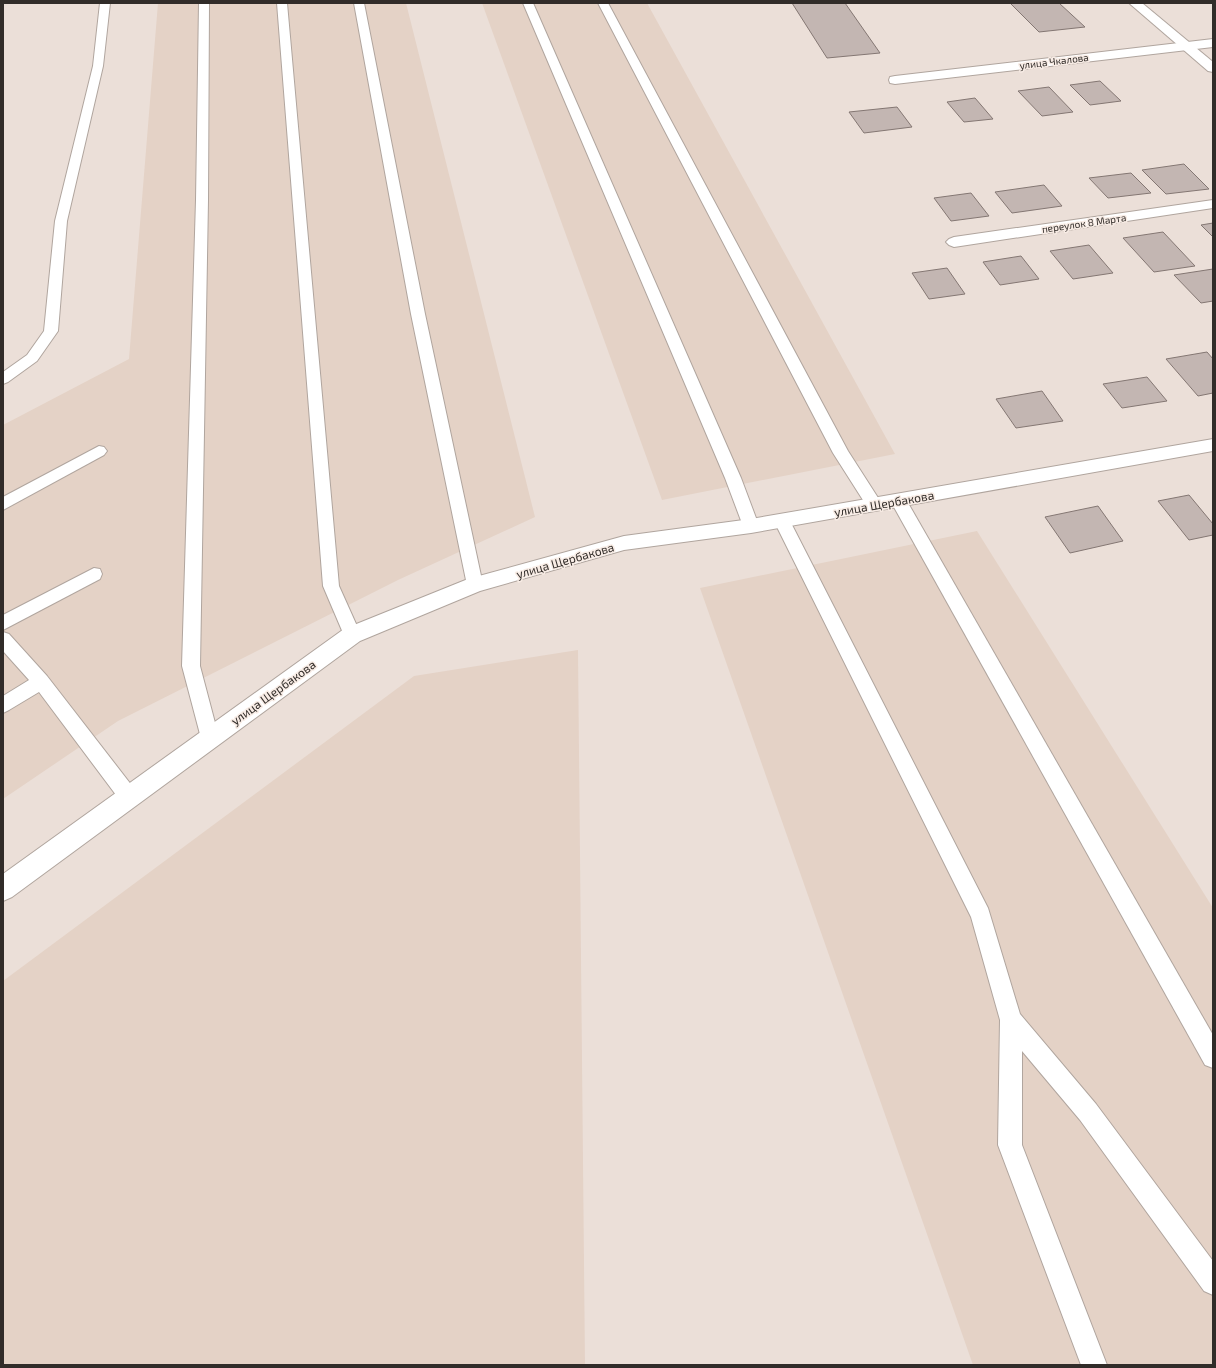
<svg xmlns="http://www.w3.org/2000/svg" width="1216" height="1368" viewBox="0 0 1216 1368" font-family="'Exo 2',sans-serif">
  <rect width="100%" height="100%" fill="#ebdfd8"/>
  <g fill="#e4d2c6">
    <path d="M 158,3 L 406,3 L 535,517 L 398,580 L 118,721 L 3,799 L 3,425 L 129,359 Z"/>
    <path d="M 482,3 L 647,3 L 895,454 L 662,500 Z"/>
    <path d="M 977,531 L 1213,908 L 1213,1365 L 973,1365 L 700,588 Z"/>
    <path d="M 578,650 L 585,1365 L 3,1365 L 3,981 L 414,676 Z"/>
  </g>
  <g fill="#c3b6b2" stroke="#847773">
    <path d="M 792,3 L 845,3 L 880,53 L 827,58 Z"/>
    <path d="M 1010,3 L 1059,3 L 1085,27 L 1039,32 Z"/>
    <path d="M 1100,81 L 1121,101 L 1090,105 L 1070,85 Z"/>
    <path d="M 1049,87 L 1073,112 L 1042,116 L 1018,91 Z"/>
    <path d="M 975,98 L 993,119 L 964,122 L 947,102 Z"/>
    <path d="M 897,107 L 912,127 L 864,133 L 849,112 Z"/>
    <path d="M 1184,164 L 1209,189 L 1166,194 L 1142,170 Z"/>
    <path d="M 1131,173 L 1151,193 L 1108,198 L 1089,178 Z"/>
    <path d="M 1044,185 L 1062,206 L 1012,213 L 995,192 Z"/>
    <path d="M 971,193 L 989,216 L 951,221 L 934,198 Z"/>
    <path d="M 1213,223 L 1213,237 L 1201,225 Z"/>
    <path d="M 1163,232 L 1195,266 L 1154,272 L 1123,238 Z"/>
    <path d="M 1089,245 L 1113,273 L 1073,279 L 1050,251 Z"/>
    <path d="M 1021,256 L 1039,279 L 1000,285 L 983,262 Z"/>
    <path d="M 947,268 L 965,294 L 929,299 L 912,273 Z"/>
    <path d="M 1213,269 L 1213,301 L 1201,303 L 1174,275 Z"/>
    <path d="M 1207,352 L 1213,359 L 1213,393 L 1198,396 L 1166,359 Z"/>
    <path d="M 1147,377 L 1167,401 L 1122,408 L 1103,384 Z"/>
    <path d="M 1042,391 L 1063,421 L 1016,428 L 996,399 Z"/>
    <path d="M 1189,495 L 1213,524 L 1213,535 L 1189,540 L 1158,501 Z"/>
    <path d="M 1098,506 L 1123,541 L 1070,553 L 1045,517 Z"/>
  </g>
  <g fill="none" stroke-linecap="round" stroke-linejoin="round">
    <g stroke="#b0a59e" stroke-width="2">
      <g id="lane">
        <path d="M 100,3 L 110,3 L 103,66 L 67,221 L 58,331 L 37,361 L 8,382 L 3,384 L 3,372 L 27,355 L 44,331 L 55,221 L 93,66 Z"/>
        <path d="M 199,3 L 209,3 L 208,200 L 200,666 L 219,738 L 217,744 L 210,746 L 203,744 L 201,738 L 182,666 L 196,200 Z"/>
        <path d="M 277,3 L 287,3 L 339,586 L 361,635 L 358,640 L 352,642 L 346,640 L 323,586 Z"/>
        <path d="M 354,3 L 364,3 L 425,314 L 483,585 L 481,590 L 475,591 L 469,590 L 467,585 L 411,314 Z"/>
        <path d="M 523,3 L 533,3 L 741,478 L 759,526 L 757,530 L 751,532 L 745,530 L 743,526 L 725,478 Z"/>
        <path d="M 598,3 L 608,3 L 848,451 L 882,504 L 880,508 L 874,510 L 868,508 L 833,453 Z"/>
        <path d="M 99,446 L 104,447 L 107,451 L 104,455 L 3,510 L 3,497 Z"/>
        <path d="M 898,494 L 904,496 L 1213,1035 L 1213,1068 L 1205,1065 L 890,500 L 892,496 Z"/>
        <path d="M 782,515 L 788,517 L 790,521 L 988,908 L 1020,1014 L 1096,1104 L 1213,1261 L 1213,1295 L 1204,1291 L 1080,1120 L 1022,1051 L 1022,1145 L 1107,1365 L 1081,1365 L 998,1145 L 1000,1020 L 971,917 L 774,521 L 776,517 Z"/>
        <path d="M 94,568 L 100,569 L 102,574 L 100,579 L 3,630 L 3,615 Z"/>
        <path d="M 3,632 L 9,634 L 47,676 L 136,791 L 139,797 L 136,803 L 129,806 L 122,803 L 39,692 L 9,710 L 3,713 L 3,696 L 29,680 L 3,651 Z"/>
      </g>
    </g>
    <g stroke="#b0a59e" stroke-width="2">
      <g id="street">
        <path d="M 1213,39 L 1213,47 L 895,84 L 890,83 L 889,80 L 890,77 L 895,76 Z"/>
        <path d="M 1213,200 L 1213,208 L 954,247 L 949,245 L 946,242 L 949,239 L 954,237 Z"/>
        <path d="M 1213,439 L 1213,451 L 751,533 L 624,550 L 480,591 L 360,641 L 12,897 L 3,901 L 3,874 L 344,629 L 468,579 L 624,536 L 751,519 Z"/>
      </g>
    </g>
    <g stroke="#b0a59e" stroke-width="2">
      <path id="secondary" d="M 1129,3 L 1142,3 L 1213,62 L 1213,72 L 1208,71 Z"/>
    </g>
    <use href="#lane" fill="#fff" fill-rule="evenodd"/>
    <use href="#street" fill="#fff" fill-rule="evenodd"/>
    <use href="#secondary" fill="#fff" fill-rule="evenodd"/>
  </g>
  <g text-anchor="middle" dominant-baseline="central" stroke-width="3" stroke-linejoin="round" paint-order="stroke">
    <g font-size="10" fill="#312c29" stroke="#f8ece5">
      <text transform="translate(1054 61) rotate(-7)">улица Чкалова</text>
      <text transform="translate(1084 223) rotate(-8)">переулок 8 Марта</text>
    </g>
    <g font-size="12" fill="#312c29" stroke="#f8ece5">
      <text transform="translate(884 503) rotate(-10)">улица Щербакова</text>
      <text transform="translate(565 560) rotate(-16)">улица Щербакова</text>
      <text transform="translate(273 692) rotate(-36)">улица Щербакова</text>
    </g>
  </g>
  <rect width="1216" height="1368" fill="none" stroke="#312c29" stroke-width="8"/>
</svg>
